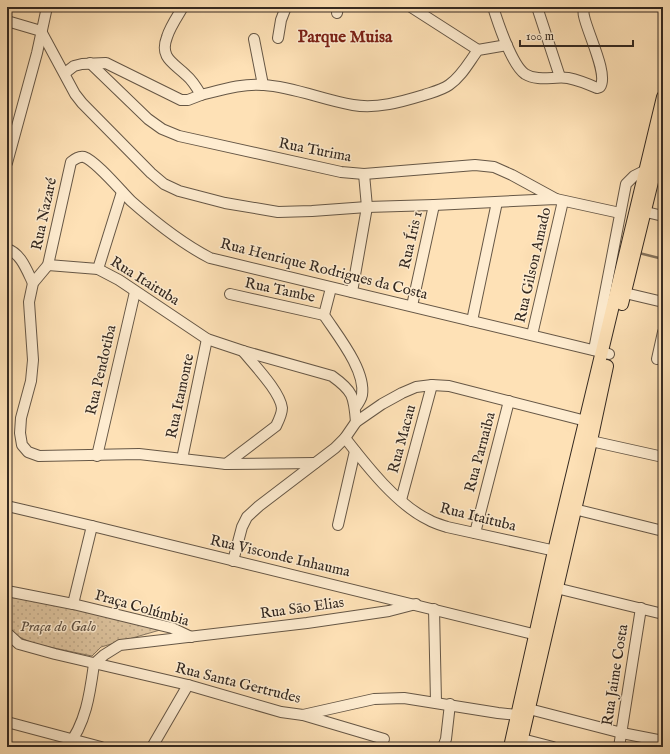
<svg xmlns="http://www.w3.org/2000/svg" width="670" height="754" viewBox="0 0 670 754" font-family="'IM FELL English',serif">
  <defs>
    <pattern id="park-dots" width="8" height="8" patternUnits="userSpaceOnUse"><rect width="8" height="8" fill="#dcc29d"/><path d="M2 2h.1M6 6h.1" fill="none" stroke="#bda787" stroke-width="1.8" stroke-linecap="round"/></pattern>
  </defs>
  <rect width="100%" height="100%" fill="#fee1b6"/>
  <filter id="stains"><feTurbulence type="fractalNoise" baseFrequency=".005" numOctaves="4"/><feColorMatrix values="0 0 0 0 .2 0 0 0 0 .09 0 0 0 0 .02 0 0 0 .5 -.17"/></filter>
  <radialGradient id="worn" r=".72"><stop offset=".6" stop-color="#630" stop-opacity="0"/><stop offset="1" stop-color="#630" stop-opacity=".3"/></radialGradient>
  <path fill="url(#park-dots)" stroke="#88765f" d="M 7,595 L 167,628 L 101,647 L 92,656 L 35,644 L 19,637 L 7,628 Z"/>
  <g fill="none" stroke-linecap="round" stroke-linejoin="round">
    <path stroke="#84725c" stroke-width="2.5" d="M 639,253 L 663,259"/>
    <g stroke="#665746" stroke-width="12">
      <g id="minor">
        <path d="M 411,7 L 478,50"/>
        <path d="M 493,7 C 498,23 512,65 525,74 C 538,82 554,76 568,78 C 578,80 588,84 597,88 L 600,87 C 609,75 587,32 584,16 C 583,13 584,10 583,7"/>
        <path d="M 537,7 L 560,77"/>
        <path d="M 337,13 L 338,7"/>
        <path d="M 7,21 L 41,31 L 75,94 L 82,103 L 151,173 L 164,184 L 179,191 L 225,203 L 278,212 L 312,211 L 367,207 L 434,205 L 556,199 L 620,213"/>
        <path d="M 278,38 L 281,20 L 286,7"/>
        <path d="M 254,39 L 263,85"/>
        <path d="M 90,63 L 148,119 L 162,129 L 179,136 L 341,172 L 364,174 L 475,165 L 494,167 L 512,175 L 556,199"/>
        <path d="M 65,73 L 74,66 L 82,64 L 106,63 L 181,100 L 188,100 L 201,95 C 197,88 192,80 186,75 C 174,63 159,58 167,37 C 170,27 177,17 183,7"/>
        <path d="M 201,95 C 221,90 243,83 264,85 C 294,87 323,100 353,105 C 377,109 401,102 424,95 C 433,92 442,90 449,85 C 462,76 469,62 478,50 L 507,45"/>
        <path d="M 7,163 L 37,53 L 47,7"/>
        <path d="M 646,212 L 663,216"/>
        <path d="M 7,249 C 21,253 27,271 33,283"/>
        <path d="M 48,265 L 98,269 L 119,280 L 207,339 L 243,351 L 332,376 C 353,391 354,396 356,422"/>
        <path d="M 98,269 L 122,192"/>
        <path d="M 331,288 L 324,315 C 337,335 366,370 362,395 C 361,400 358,404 355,408"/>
        <path d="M 352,292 L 367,207 L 364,174"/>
        <path d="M 625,293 L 663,302"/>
        <path d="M 230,294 L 324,315"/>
        <path d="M 412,306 L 434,205"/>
        <path d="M 472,321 L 497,202"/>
        <path d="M 532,335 L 563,201"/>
        <path d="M 594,350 L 626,184 L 634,176 L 646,170"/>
        <path d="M 657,359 L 663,332"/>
        <path d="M 345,438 C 366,465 397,505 429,520 C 434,523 441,525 447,527 L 560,552"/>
        <path d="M 591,441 L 663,457"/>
        <path d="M 97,456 L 135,292"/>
        <path d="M 182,459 L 207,339"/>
        <path d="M 315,463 L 226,464 L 139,454 L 39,456 L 28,452 L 22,445 L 20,433 L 21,418 L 31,381 L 33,360 L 29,302 L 33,283 L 48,265 L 71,162 C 75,159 79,156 84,157 C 96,161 121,191 131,201 C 156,223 181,243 210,258 L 609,354"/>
        <path d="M 226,464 L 276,426 C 279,420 282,414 282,408 C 280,391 253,364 243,351"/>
        <path d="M 401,500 L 432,385"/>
        <path d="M 7,506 L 92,526 L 541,636"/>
        <path d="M 574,509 L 663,531"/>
        <path d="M 338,525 L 355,451"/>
        <path d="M 475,533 L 509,401"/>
        <path d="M 233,561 L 242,527 L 247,517 L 259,506 L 335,448 L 345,438 L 356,422 L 382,404 L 402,393 L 416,387 L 432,385 L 449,386 L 586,421"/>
        <path d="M 556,588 L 663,614"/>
        <path d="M 7,591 L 73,604 L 172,628 L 191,637"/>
        <path d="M 73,604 L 92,526"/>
        <path d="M 434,609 L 436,702"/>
        <path d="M 7,633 L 19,644 L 55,654 L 188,685 L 281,712 L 303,715 L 374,699 L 404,698 L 498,713 L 517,715"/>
        <path d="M 94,664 L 104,655 L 120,645 L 307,623 L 389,611 L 416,604"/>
        <path d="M 529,709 L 622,733 L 663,741"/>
        <path d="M 303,715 L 384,739"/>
        <path d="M 7,722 L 101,747"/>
        <path d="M 522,739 L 553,747"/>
        <path d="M 67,747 C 86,724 90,693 94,664"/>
        <path d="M 152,747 L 188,685"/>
        <path d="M 443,747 L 446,739 L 450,704"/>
        <path d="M 619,747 L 641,608"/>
      </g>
    </g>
    <g stroke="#342921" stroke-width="14">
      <g id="major">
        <path d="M 622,304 L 663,137"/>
        <path d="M 510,747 L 554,551 L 663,97"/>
        <path d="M 520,747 L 591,441 L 607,366"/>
      </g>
    </g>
    <use href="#minor" stroke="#feecd0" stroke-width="10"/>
    <use href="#major" stroke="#fee1b6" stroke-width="12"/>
  </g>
  <g text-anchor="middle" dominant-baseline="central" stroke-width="3" stroke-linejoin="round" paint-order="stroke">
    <g font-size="15" fill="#342921" stroke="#feecd0">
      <text transform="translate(315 150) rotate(11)">Rua Turima</text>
      <text transform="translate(44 214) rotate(-78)">Rua Nazaré</text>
      <text transform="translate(411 240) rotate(-77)">Rua Íris 1</text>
      <text transform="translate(533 265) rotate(-77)">Rua Gilson Amado</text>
      <text transform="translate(324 269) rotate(14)">Rua Henrique Rodrigues da Costa</text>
      <text transform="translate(145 281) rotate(32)">Rua Itaituba</text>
      <text transform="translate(280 290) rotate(12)">Rua Tambe</text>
      <text transform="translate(101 370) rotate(-77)">Rua Pendotiba</text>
      <text transform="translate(180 396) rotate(-78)">Rua Itamonte</text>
      <text transform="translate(402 439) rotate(-75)">Rua Macau</text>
      <text transform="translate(480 452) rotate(-75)">Rua Parnaiba</text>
      <text transform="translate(478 517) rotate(14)">Rua Itaituba</text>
      <text transform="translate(280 556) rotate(13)">Rua Visconde Inhauma</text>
      <text transform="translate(142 608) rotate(16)">Praça Colúmbia</text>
      <text transform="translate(302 608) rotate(-8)">Rua Sāo Elias</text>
      <text transform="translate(615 675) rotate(-81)">Rua Jaime Costa</text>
      <text transform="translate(238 683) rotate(14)">Rua Santa Gertrudes</text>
    </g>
    <g font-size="15" font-style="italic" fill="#5e4f40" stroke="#feecd0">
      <text x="58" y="626">Praça do Galo</text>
    </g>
    <g font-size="17" font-weight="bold" fill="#7a1f14" stroke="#feecd0">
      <text x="345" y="37">Parque Muisa</text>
    </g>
  </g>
  <rect width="670" height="754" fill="none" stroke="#fee1b6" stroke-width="24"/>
  <rect x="8" y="8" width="654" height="738" fill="none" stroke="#342921" stroke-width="2"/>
  <rect x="12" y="12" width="646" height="730" fill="none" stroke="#342921"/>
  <path d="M520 40v6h113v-6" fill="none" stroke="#342921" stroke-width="2"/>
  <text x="526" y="40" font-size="12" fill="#342921" stroke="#feecd0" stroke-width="3" paint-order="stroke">100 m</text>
  <rect width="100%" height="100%" filter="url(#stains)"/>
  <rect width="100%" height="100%" fill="url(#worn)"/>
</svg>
